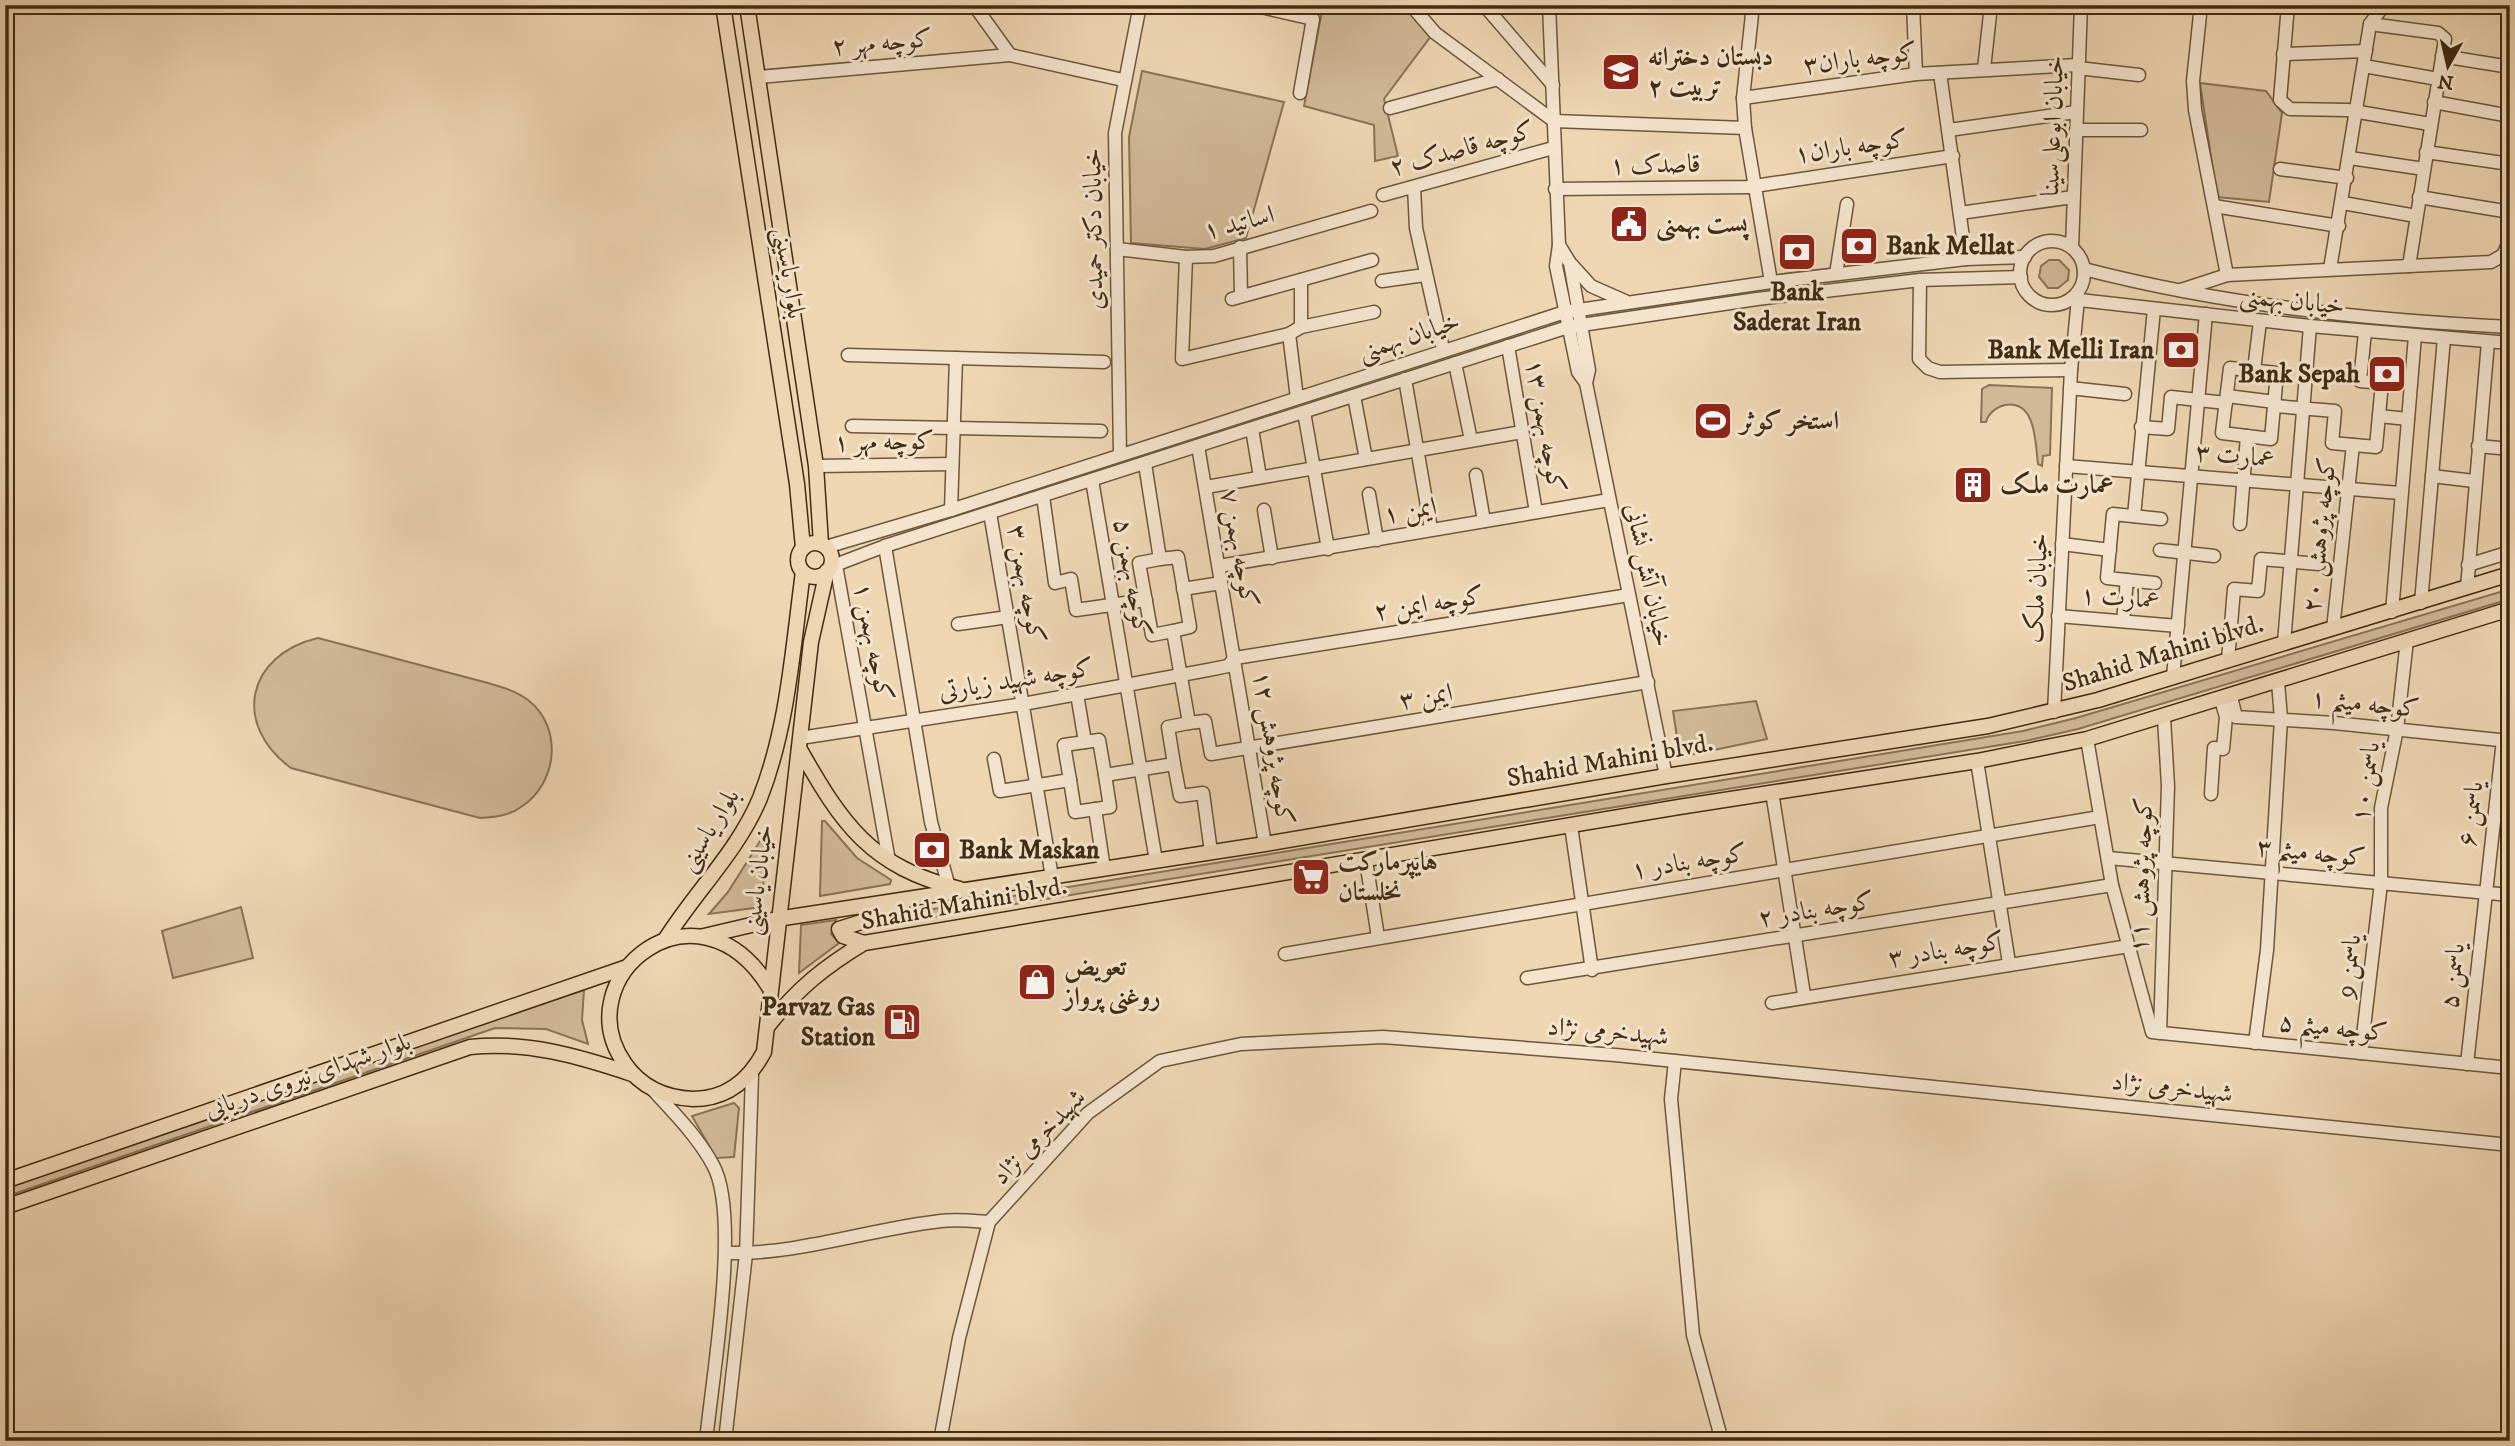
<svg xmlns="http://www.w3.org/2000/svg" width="2515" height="1446" viewBox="0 0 2515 1446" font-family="'IM FELL DW Pica',Amiri,serif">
  <rect width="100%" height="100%" fill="#eed6b3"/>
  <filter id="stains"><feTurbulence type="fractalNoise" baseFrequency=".00286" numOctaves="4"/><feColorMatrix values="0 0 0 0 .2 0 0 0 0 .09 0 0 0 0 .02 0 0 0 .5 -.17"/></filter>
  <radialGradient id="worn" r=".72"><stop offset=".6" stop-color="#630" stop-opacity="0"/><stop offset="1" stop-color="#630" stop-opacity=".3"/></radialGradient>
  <g fill="#d1b998" stroke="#897255" stroke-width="2">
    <path d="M 1299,5 L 1403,5 L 1431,36 L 1384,99 L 1398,156 L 1375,161 L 1374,125 L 1304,106 L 1322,11 Z"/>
    <path d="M 1142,71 L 1284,102 L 1246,238 L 1205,249 L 1131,243 L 1129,137 Z"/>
    <path d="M 2200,83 L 2266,91 L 2282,113 L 2269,202 L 2217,197 Z"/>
    <path d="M 2049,260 L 2059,260 L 2069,270 L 2068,280 L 2058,288 L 2048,288 L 2039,277 L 2041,266 Z"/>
    <path d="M 1989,385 L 2052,388 L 2050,455 L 2043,456 L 2042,466 L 2038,464 C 2035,444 2037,400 2005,405 C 1996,407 1988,414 1986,422 L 1981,422 L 1982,389 Z"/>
    <path d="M 2510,589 L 2510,599 L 2078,729 L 2025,741 L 847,931 L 891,921 L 903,914 L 2023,731 L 2076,718 Z"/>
    <path d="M 318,638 L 488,683 C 502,687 516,691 528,700 C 564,728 557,784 521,807 C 509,816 494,817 480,818 L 291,768 C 232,725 246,655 318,638 Z"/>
    <path d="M 1756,701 L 1767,739 L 1680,757 L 1673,711 Z"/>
    <path d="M 822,821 L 825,821 L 857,858 L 891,880 L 890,884 L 820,896 Z"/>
    <path d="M 769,827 L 761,907 L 709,914 L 728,892 Z"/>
    <path d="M 241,907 L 253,958 L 173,978 L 162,931 Z"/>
    <path d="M 836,920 L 831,934 L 839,943 L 799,973 L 801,925 Z"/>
    <path d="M 584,990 L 582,1020 L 588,1044 L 546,1029 L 495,1028 L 5,1197 L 5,1188 L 441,1036 Z"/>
    <path d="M 734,1103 L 739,1108 L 734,1157 L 716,1158 L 692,1116 Z"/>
  </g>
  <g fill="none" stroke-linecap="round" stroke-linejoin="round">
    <g stroke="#6c563a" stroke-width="15">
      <g id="minor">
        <path d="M 974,5 L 1010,55 L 1123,80"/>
        <path d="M 1253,5 L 1313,19 L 1300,93"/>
        <path d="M 1411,5 L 1435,33 L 1554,121"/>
        <path d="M 1484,5 L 1553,85"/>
        <path d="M 1549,5 L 1559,245 L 1556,266 L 1578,372 L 1586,383"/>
        <path d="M 1753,5 L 1743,98 L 1745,128 L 1771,282"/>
        <path d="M 1913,5 L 1916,74"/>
        <path d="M 2201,5 L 2193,81 L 2195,110 L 2227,275"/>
        <path d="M 2288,5 L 2280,100 L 2290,109 L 2347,110 L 2430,124"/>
        <path d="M 2370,24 L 2438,33 L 2445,39 L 2409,266"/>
        <path d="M 2283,54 L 2366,51"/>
        <path d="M 2442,56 L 2510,67"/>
        <path d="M 2364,66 L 2438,79"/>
        <path d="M 2078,68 L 2139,75"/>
        <path d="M 1984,69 L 1991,5"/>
        <path d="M 1940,73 L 1966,259"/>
        <path d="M 758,77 L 1010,55"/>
        <path d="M 1743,98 L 1916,74 L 2078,65"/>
        <path d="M 2434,102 L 2510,116"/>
        <path d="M 1390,108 L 1498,79"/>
        <path d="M 1554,121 L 1745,128"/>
        <path d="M 1949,130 L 2076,112"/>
        <path d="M 2076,130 L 2141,130"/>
        <path d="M 2426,152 L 2510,164"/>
        <path d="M 2350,158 L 2424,169"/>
        <path d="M 2280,169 L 2347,178"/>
        <path d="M 1414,187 L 1416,228 L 1443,349"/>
        <path d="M 1555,189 L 1748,187 L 1953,156"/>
        <path d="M 1383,195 L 1553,148"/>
        <path d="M 2419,197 L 2510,212"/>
        <path d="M 2343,203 L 2416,216"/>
        <path d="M 2214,206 L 2339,226"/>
        <path d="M 1960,213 L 2073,197"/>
        <circle cx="2052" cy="273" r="32"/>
        <path d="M 1559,245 L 1570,263 L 1589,370 L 1586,383 L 1666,776"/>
        <path d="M 1240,247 L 1241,296"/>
        <path d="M 2072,248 L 2081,5"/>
        <path d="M 1117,249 L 1186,257 L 1214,256 L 1371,211"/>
        <path d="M 1186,257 L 1182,359 L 1289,334 L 1301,327 L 1374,312"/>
        <path d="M 1572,265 L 1591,286 L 1625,301"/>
        <path d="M 2084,269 C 2223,305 2367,320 2510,327"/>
        <path d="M 2330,269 L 2370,24 L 2381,9 L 2389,5"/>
        <path d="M 1836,274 L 1847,204"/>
        <path d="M 1920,280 L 1919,359 L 1928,368 L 1940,372 L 2071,370"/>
        <path d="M 1382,281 L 1425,275"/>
        <path d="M 2181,290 L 2227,275 L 2491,262 L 2503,255 L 2510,240"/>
        <path d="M 1232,299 L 1372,260"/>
        <path d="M 2071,299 L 2310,326 L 2510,343"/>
        <path d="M 1301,327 L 1301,280"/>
        <path d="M 1289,334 L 1297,398"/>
        <path d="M 1508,346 L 1536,512"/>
        <path d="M 848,355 L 1104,362"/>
        <path d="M 1455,363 L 1471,440"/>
        <path d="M 2230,368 L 2277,373 L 2271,439 L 2222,433 Z"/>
        <path d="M 2254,370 L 2260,321"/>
        <path d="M 1405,379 L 1431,529"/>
        <path d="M 2070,388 L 2125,394"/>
        <path d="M 1354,396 L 1366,459"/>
        <path d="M 2227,396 L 2275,402"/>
        <path d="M 2275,406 L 2335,411 L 2332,443 L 2376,447 L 2382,383 L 2360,381 L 2365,332"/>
        <path d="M 1304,412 L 1328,549"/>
        <path d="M 2379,416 L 2408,419"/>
        <path d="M 852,426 L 1101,431"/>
        <path d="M 2141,427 L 2168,429 L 2171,397 L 2226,403"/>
        <path d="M 1252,429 L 1260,477"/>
        <path d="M 1198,446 L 1265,844"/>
        <path d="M 2478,446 L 2510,449"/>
        <path d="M 1120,455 L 1115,133 L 1140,5"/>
        <path d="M 1145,464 L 1160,559 L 1139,563 L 1152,635 L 1173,631 L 1189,723 L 1205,721 L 1211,754 L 1648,682"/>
        <path d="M 816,466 L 952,464"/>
        <path d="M 2066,466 L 2400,493"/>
        <path d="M 1476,475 L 1484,521"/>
        <path d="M 2432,476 L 2474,481"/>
        <path d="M 1092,480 L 1156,861"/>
        <path d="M 1206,487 L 1522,432"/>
        <path d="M 1369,494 L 1377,540"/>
        <path d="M 1043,496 L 1055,583 L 1071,579 L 1076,610 L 1146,600"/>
        <path d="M 951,510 L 956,358"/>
        <path d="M 1264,510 L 1272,558"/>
        <path d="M 990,513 L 1052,877"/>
        <path d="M 2134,516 L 2154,309"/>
        <path d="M 2240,524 L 2247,436"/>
        <path d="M 2062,544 L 2110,550"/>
        <path d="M 885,546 L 931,822 L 949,887"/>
        <path d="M 826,547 L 951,510 L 1565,312 L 1771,282 L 1966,259 L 2025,257"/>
        <path d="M 2160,550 L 2214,556"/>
        <path d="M 1160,559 L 1178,557 L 1190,627 L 1173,631"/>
        <path d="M 836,565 L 889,861"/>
        <path d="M 2468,565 L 2510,552"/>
        <path d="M 1219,566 L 1609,500"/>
        <path d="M 830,567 L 885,546 L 1568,327 L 1757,299 L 1920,280 L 2021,277"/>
        <path d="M 2155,583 L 2107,578 L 2113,514 L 2161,519"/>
        <path d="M 2467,588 L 2488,342"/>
        <path d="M 1183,589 L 1221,583"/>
        <path d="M 2421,603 L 2444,338"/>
        <path d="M 2392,612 L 2415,336"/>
        <path d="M 2058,616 L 2178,626"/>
        <path d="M 2123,621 L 2127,580"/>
        <path d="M 958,624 L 1008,617"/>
        <path d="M 2333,629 L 2353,445"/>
        <path d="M 2284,643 L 2310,326"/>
        <path d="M 1235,658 L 1629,595"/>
        <path d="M 2228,660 L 2234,589 L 2258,591 L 2261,559 L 2319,564"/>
        <path d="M 2173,677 L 2206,314"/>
        <path d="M 1077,694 L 1085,742"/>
        <path d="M 2231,697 L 2236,717 L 2334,723 L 2509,741"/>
        <path d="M 2054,712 L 2071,370 L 2078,299"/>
        <path d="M 800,738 L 1023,704 L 1208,670 L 1228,666 L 1235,658"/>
        <path d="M 2087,739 L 2112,885 L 2152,1032 L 2510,1068"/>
        <path d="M 994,759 L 1000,791 L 1070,780 L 1075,812 L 1110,807 L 1105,775"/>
        <path d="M 1977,761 L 2009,963"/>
        <path d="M 1174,764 L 1180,796 L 1203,793 L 1211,852"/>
        <path d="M 1070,780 L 1064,745 L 1099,740 L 1105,775 L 1174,764 L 1168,727 L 1189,723"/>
        <path d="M 1772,792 L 1804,995"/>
        <path d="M 2211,794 L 2214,748 L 2223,749 L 2226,717 L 2221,700"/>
        <path d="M 1095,809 L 1104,869"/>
        <path d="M 1571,826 L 1592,970"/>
        <path d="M 2108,858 L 2510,895"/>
        <path d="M 1366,861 L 1378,937"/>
        <path d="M 1285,954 L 2100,817"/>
        <path d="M 1527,978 L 2112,885"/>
        <path d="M 1772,1003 L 2129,946"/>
        <path d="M 2160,1033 L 2168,786 L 2164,718"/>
        <path d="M 2255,1043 L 2267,950 L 2281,719 L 2278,682"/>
        <path d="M 2361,1053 L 2381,883 L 2381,808 L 2397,729 L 2407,640"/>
        <path d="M 1675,1061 L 1671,1099 L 1693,1335 L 1722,1441"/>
        <path d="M 2467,1064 L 2503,740"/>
        <path d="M 653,1090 C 674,1113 698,1137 713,1165 C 741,1215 712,1379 706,1441"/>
        <path d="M 726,1253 C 798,1255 869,1229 941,1221 C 956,1219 974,1221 989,1222"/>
        <path d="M 725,1441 L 746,1254 L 752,1075"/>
        <path d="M 940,1441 L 959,1338 L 989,1222 L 1088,1113 L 1160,1061 L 1241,1044 L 1383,1037 L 1615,1055 L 2510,1145"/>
      </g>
    </g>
    <g stroke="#412b12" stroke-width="17">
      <g id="major">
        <path d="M 723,5 L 797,484 L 803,548"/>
        <path d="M 747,5 L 816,466 L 821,544"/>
        <circle cx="815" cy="560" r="17"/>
        <path d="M 799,748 C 842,824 870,867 960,889"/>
        <path d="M 704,936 L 777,919 L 1265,844 L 1666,776 L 1988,726 L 2098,700 L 2510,574"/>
        <path d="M 665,940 C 695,892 738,851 760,798 C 788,727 793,646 803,572"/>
        <path d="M 864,943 L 843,936 L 839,929 L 890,913 L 905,901"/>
        <path d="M 769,987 C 697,871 564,977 625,1064 C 641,1087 666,1098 693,1099 C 727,1099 749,1080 764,1052 L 811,642 L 827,571"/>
        <path d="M 768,1026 C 797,989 824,967 864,943 L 1679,807 L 1977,761 L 2087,739 L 2510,609"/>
        <path d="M 5,1181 L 627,967"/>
        <path d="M 5,1207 L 470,1047 C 527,1041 578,1056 632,1074"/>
      </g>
    </g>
    <use href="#minor" stroke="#f4e4ce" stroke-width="12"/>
    <use href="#major" stroke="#eed6b3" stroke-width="14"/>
  </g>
  <defs>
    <g id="school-square" transform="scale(2.0125)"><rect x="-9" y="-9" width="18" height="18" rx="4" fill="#8f2418" stroke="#f4e4ce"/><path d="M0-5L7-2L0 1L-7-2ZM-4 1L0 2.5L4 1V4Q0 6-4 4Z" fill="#fff"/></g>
    <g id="civic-square" transform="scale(2.0125)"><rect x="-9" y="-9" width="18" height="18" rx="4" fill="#8f2418" stroke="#f4e4ce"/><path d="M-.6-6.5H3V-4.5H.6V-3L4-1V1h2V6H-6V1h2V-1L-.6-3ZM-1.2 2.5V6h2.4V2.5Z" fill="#fff"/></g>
    <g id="bank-square" transform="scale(2.0125)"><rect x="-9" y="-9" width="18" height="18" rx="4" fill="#8f2418" stroke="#f4e4ce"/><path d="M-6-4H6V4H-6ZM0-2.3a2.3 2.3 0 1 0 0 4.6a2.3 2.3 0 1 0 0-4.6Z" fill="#fff"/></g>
    <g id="stadium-square" transform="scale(2.0125)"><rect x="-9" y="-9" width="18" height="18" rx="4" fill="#8f2418" stroke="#f4e4ce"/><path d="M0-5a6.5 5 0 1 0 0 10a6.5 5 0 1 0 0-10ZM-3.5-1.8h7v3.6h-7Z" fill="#fff"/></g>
    <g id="building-square" transform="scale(2.0125)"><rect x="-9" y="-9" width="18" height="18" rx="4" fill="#8f2418" stroke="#f4e4ce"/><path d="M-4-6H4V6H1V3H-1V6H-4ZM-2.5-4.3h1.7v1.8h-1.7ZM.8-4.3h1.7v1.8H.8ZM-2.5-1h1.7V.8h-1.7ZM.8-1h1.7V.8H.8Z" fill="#fff"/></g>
    <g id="supermarket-square" transform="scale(2.0125)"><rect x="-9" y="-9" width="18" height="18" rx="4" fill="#8f2418" stroke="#f4e4ce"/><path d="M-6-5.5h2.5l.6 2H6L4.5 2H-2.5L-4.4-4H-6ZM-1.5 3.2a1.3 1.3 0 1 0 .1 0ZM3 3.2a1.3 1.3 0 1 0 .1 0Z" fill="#fff"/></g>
    <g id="shop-square" transform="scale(2.0125)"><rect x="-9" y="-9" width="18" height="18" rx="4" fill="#8f2418" stroke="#f4e4ce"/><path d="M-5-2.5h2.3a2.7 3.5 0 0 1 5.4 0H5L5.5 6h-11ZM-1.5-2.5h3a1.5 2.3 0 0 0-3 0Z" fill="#fff"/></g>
    <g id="fuel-square" transform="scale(2.0125)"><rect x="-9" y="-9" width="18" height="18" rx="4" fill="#8f2418" stroke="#f4e4ce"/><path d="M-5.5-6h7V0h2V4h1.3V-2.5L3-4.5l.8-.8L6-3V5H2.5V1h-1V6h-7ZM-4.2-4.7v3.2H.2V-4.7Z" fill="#fff"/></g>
  </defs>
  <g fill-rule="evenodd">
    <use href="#school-square" x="1621" y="72"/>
    <use href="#civic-square" x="1629" y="224"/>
    <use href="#bank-square" x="1859" y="246"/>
    <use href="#bank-square" x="1797" y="252"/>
    <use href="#bank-square" x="2181" y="350"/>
    <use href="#bank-square" x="2387" y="374"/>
    <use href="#stadium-square" x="1713" y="421"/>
    <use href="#building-square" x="1973" y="485"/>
    <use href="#bank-square" x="932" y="850"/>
    <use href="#supermarket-square" x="1311" y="877"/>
    <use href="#shop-square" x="1037" y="982"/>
    <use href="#fuel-square" x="902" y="1022"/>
  </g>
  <g text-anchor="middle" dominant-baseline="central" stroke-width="6" stroke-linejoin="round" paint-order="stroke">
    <g font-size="26" fill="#412b12" stroke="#f4e4ce">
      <text transform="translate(882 43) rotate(-5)">کوچه مهر ۲</text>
      <text transform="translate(1860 59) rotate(-7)">کوچه باران۳</text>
      <text transform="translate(2053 126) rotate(-88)">خیابان ابوعلی‌سینا</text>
      <text transform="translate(1851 147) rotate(-8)">کوچه باران۱</text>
      <text transform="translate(1462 149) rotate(-15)">کوچه قاصدک ۲</text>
      <text transform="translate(1655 165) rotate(-1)">قاصدک ۱</text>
      <text transform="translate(1239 223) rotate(-14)">اساتید ۱</text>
      <text transform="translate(1094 229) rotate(-91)">خیابان دکتر حمیدی</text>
      <text transform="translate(789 273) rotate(81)">بلوار یاسینی</text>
      <text transform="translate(2292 301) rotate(6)">خیابان بهمنی</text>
      <text transform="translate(1409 337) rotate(-18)">خیابان بهمنی</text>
      <text transform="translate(1545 426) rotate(80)">کوچه بهمن ۱۳</text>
      <text transform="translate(884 442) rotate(-1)">کوچه مهر ۱</text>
      <text transform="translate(2235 456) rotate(5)">عمارت ۳</text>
      <text transform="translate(1410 511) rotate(-10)">ایمن ۱</text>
      <text transform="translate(2320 535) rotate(-84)">کوچه پژوهش ۲۰</text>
      <text transform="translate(1239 548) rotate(80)">کوچه بهمن ۷</text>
      <text transform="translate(1648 575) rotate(78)">خیابان آتش نشانی</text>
      <text transform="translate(1132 578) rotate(80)">کوچه بهمن ۵</text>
      <text transform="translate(1026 584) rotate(80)">کوچه بهمن ۳</text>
      <text transform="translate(2037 588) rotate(-87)">خیابان ملک</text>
      <text transform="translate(2120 598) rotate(4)">عمارت ۱</text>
      <text transform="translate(1429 604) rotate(-9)">کوچه ایمن ۲</text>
      <text transform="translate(873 642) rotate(79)">کوچه بهمن ۱</text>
      <text transform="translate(2163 654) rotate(-17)">Shahid Mahini blvd.</text>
      <text transform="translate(1016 680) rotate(-9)">کوچه شهید زیارتی</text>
      <text transform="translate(1426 697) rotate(-10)">ایمن ۳</text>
      <text transform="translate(2365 704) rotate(6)">کوچه میثم ۱</text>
      <text transform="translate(1273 748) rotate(81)">کوچه پژوهش ۱۲</text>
      <text transform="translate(1610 761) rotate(-10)">Shahid Mahini blvd.</text>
      <text transform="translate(2366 782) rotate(-82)">یاسمن ۱۰</text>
      <text transform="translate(2471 814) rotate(-83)">یاسمن ۶</text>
      <text transform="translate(709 830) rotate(-58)">بلوار یاسینی</text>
      <text transform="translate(2311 853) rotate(6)">کوچه میثم ۳</text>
      <text transform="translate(1689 862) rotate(-9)">کوچه بنادر ۱</text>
      <text transform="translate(2142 875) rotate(-88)">کوچه پژوهش ۱۱</text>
      <text transform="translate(758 880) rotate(-83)">خیابان یاسینی</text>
      <text transform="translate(964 904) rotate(-10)">Shahid Mahini blvd.</text>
      <text transform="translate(1816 910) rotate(-9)">کوچه بنادر ۲</text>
      <text transform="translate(1946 950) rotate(-9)">کوچه بنادر ۳</text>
      <text transform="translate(2349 966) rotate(-83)">یاسمن 9</text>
      <text transform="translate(2453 976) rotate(-84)">یاسمن ۵</text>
      <text transform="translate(2333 1028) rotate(6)">کوچه میثم ۵</text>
      <text transform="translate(1608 1032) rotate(5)">شهیدخرمی نژاد</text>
      <text transform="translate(308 1076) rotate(-19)">بلوار شهدای نیروی دریایی</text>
      <text transform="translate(2172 1088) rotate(6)">شهیدخرمی نژاد</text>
      <text transform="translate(1039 1137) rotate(-46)">شهیدخرمی نژاد</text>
    </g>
    <g font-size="26" font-weight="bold" fill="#412b12" stroke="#f4e4ce" text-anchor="start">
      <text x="1648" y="57">دبستان دخترانه<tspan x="1648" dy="30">تربیت ۲</tspan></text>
      <text x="1656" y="224">پست بهمنی</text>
      <text x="1886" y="246">Bank Mellat</text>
      <text x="1797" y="292" text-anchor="middle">Bank<tspan x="1797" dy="30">Saderat Iran</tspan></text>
      <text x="2154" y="350" text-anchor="end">Bank Melli Iran</text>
      <text x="2360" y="374" text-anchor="end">Bank Sepah</text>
      <text x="1740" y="421">استخر کوثر</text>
      <text x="2000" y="485">عمارت ملک</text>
      <text x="959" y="850">Bank Maskan</text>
      <text x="1338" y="862">هایپرمارکت<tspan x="1338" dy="30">نخلستان</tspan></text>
      <text x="1064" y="967">تعویض<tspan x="1064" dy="30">روغنی پرواز</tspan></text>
      <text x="875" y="1007" text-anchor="end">Parvaz Gas<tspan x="875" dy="30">Station</tspan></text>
    </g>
  </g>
  <rect width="2515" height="1446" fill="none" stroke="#eed6b3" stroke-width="28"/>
  <rect x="7" y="7" width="2501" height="1432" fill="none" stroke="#412b12" stroke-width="3.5"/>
  <rect x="14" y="14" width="2487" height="1418" fill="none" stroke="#412b12" stroke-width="2"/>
  <g transform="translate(2448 66) rotate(188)" stroke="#f4e4ce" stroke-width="5" paint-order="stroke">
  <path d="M0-5L12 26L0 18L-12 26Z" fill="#412b12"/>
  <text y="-10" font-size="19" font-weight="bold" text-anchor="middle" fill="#412b12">N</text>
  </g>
  <rect width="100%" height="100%" filter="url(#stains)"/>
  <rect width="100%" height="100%" fill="url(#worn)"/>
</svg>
